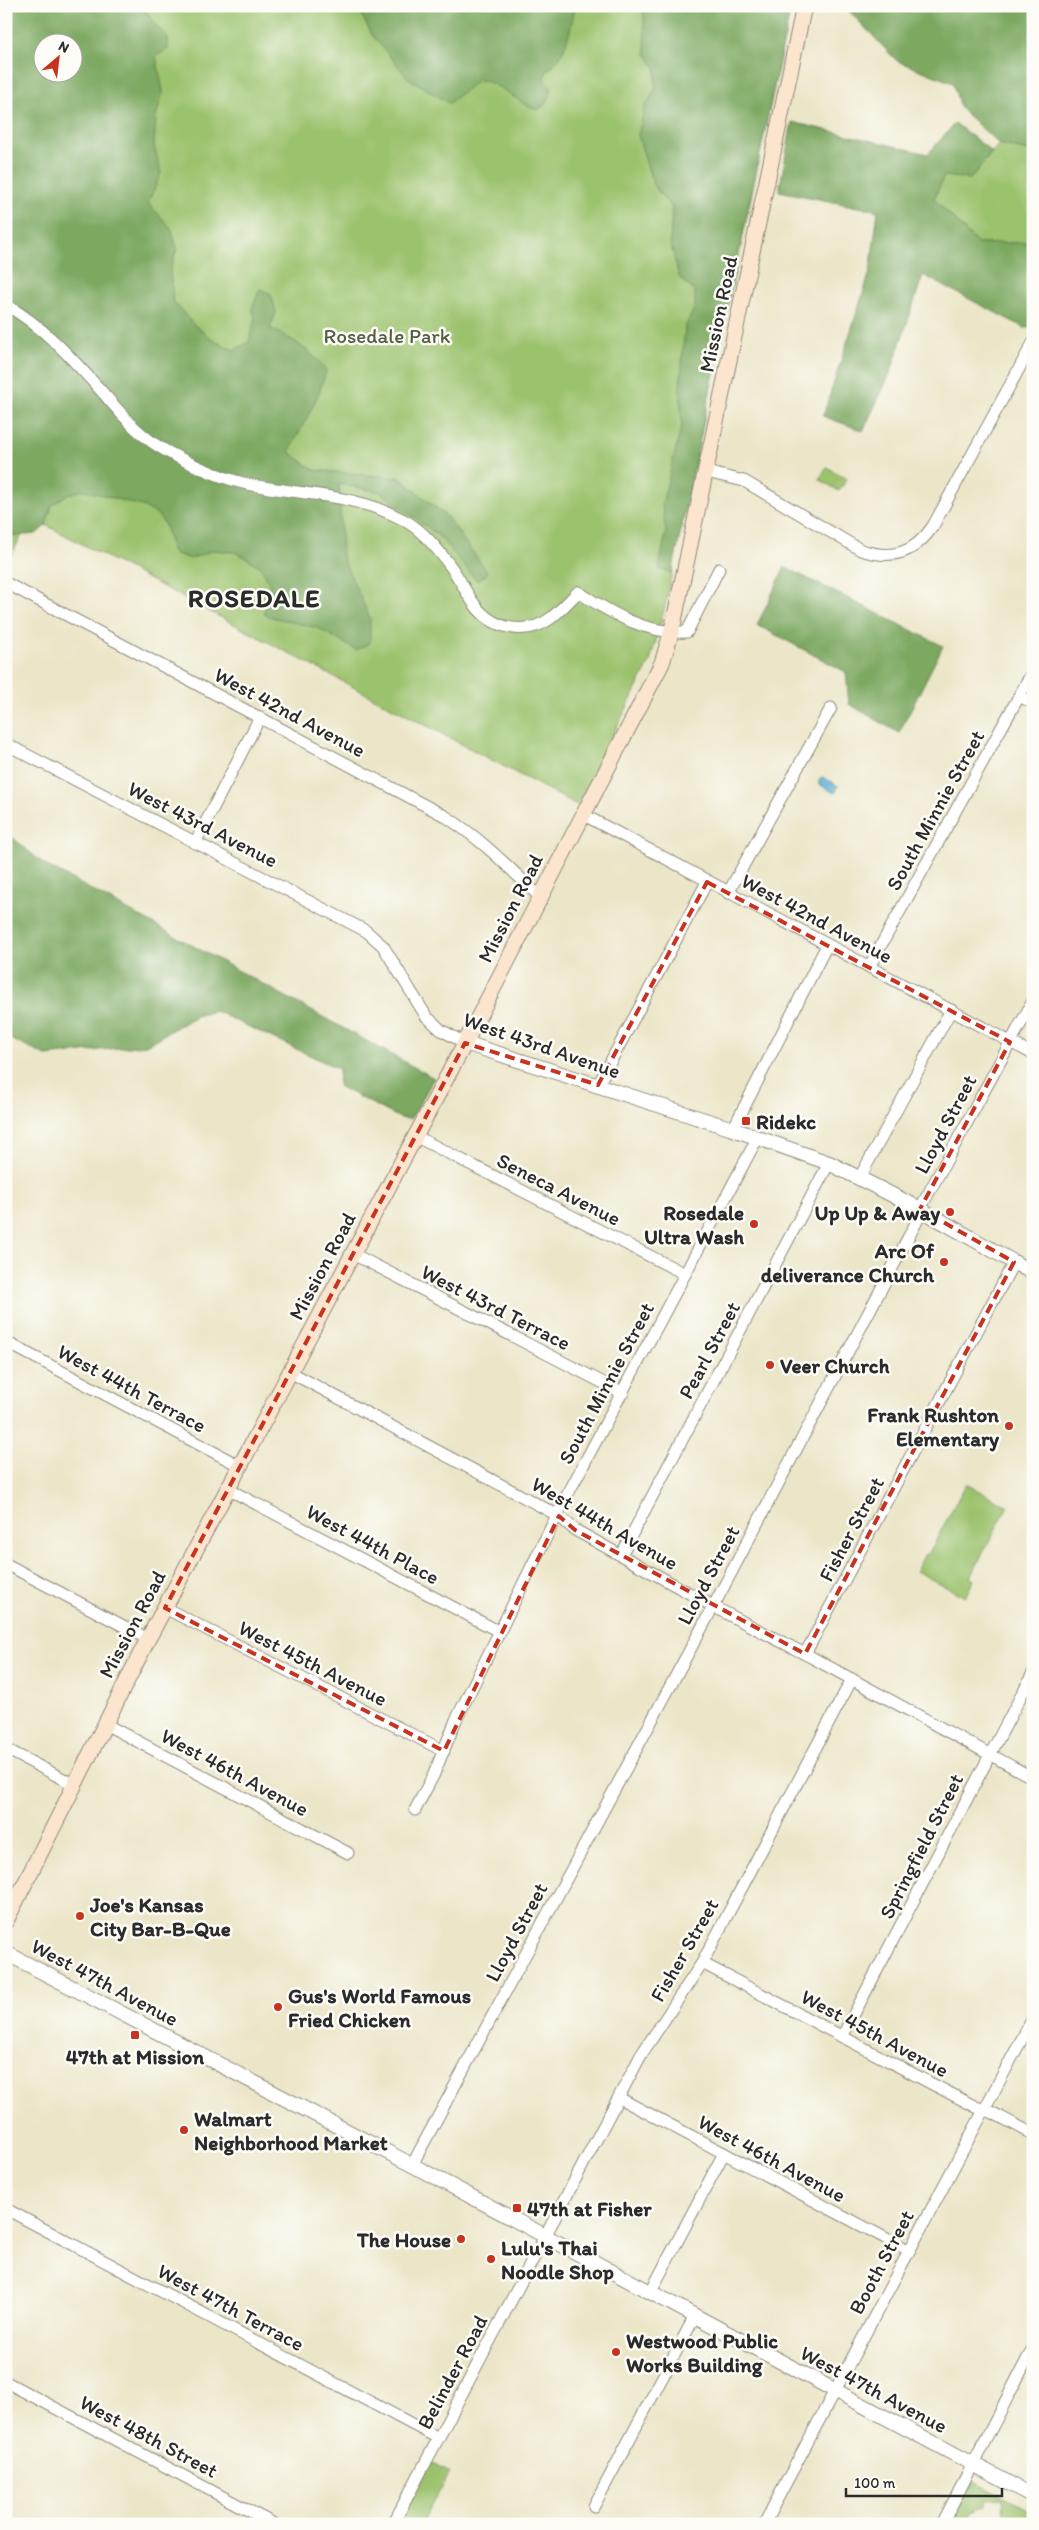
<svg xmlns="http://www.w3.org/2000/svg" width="1039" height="2530" viewBox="0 0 1039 2530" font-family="Itim,sans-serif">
  <rect width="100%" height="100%" fill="#fdfcf7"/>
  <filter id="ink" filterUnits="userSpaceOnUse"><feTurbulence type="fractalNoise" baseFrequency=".02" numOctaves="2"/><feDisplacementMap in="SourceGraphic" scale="10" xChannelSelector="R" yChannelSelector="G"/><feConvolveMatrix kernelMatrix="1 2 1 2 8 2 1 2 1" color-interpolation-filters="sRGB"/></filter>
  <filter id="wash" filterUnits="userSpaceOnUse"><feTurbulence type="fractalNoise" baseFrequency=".0096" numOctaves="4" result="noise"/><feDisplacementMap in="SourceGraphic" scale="20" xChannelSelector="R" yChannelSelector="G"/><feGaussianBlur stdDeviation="1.12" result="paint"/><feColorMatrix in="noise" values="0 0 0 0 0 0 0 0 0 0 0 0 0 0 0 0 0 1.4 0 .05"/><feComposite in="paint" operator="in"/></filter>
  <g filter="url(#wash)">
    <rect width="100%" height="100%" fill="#ece6c9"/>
    <g fill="#9bc26d" stroke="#63764c" fill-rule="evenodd">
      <path d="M 6,6 L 791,6 L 665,606 L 650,662 L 577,805 L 6,504 ZM 42,42 L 72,42 L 72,72 L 42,72 Z"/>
      <path d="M 999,144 L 1033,152 L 1033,242 L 978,244 L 934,199 L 944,175 L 970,179 Z"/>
      <path d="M 827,467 L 847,479 L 839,491 L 819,479 Z"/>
      <path d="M 6,520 L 14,536 L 22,535 L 6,565 Z"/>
      <path d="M 966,1484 L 1008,1506 L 970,1577 L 974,1580 L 965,1597 L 916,1571 L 925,1554 L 928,1555 Z"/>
      <path d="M 430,2462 L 450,2473 L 421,2524 C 412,2524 407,2524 403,2516 Z"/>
      <path d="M 974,2481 L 1033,2512 L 1033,2524 L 1001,2524 L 1004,2519 L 1003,2499 L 986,2500 L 986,2506 L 973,2512 L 966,2524 L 950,2524 Z"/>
    </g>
    <g fill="#7ca860" stroke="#546a46" fill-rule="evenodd">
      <path d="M 6,6 L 143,6 L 153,22 L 168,38 L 168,49 L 156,56 L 163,91 L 156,117 L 154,146 L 161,173 L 148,203 L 171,228 L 177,248 L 170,271 L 173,301 L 193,324 L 216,342 L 234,350 L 249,342 L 255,318 L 252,308 L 260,289 L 271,294 L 276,312 L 270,328 C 293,340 312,350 326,371 C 319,400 302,425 289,452 L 314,470 L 400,478 L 447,517 L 488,573 L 477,581 L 439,536 L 380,492 L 339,484 L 342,557 L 370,618 L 370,643 L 356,650 L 318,628 L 271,617 L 264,614 L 270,585 L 261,567 L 238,553 L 213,550 L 191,559 L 173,553 L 165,525 L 157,514 L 142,506 L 84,490 L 68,494 L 52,505 L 46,525 L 36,534 L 14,536 L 6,520 ZM 42,42 L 72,42 L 72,72 L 42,72 Z"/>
      <path d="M 357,6 L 575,6 C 570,31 567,55 546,72 L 545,80 L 551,86 C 551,99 547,104 537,110 C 515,103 504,83 478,80 L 449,103 L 408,78 L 372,35 Z"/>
      <path d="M 643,6 L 791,6 L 672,573 L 659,569 L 666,532 L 662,505 L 682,424 L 680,388 L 685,327 L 695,307 L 695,292 L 679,277 L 670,241 L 672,208 L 653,185 L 638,135 L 645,106 L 655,90 L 656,68 L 646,54 Z"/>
      <path d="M 848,6 L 1033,6 L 1033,152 L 999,144 L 960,108 L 953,83 L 897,61 L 849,11 Z"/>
      <path d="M 792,122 L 928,154 L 955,123 L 992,152 L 970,179 L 944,176 L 934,199 L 978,244 L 1033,242 L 1033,327 L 1025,328 L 923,275 L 890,374 L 863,431 L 823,416 L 870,272 L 878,211 L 779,191 Z"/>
      <path d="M 785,567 L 943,646 L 899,733 L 849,704 L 846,672 L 757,625 Z"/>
      <path d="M 6,832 L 44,864 L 434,1078 L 414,1114 L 410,1119 L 400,1118 L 338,1086 L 339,1069 L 215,1011 L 196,1016 L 146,1045 L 46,1056 L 6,1037 Z"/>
    </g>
    <path fill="#56b1d4" stroke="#406e80" d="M 823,777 L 838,786 L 836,792 L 834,793 L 819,784 L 819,779 Z"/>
  </g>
  <g filter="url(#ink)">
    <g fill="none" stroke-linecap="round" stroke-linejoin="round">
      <g stroke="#8c887a" stroke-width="13">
        <g id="minor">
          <path d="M 6,305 C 45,327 75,362 104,394 C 123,416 141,438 168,452 C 194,466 222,479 252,485 C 303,495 355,494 402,519 C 422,529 438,549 451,567 C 460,579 466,593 475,605 C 493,630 527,636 551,618 C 561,610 570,600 578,592 C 613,614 645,634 687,632 L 719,569"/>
          <path d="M 706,472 L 744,481 L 861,550 C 892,560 914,554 933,526 L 1033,343"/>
          <path d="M 6,583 L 445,816 C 484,841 507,866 539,896"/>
          <path d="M 1019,696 L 1033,703"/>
          <path d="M 6,744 L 366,931 L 383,946 L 426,1016 L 441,1030 L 465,1043"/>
          <path d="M 584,815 L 1033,1054"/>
          <path d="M 195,843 L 260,717"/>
          <path d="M 728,893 L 831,708"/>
          <path d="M 869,967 L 1033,671"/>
          <path d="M 598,1085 L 707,882"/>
          <path d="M 733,1129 L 827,945"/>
          <path d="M 415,1136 L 685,1274"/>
          <path d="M 860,1177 L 951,1010"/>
          <path d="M 353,1254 L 623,1393"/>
          <path d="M 6,1342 L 240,1466"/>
          <path d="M 290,1372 L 559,1516 L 575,1530 L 718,1609 L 811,1657 L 1033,1778"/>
          <path d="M 228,1489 L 500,1632"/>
          <path d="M 621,1555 L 829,1163"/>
          <path d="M 6,1564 L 148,1639"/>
          <path d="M 165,1608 L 444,1751"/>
          <path d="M 805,1654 L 1014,1262"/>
          <path d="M 105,1724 L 348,1853"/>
          <path d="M 6,1749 L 73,1784"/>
          <path d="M 415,1810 L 434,1774 L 456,1720 L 562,1505 L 758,1137"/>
          <path d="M 702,1963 L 976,2107 L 991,2112 L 1033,2134"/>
          <path d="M 842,2037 L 1033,1673"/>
          <path d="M 619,2098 L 908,2250"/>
          <path d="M 412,2165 L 713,1607 L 917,1221 L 920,1209 L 1033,1001"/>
          <path d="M 6,2209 L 438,2438"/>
          <path d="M 650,2293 L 724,2153"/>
          <path d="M 6,2382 L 274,2524"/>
          <path d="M 594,2506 L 695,2316"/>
          <path d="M 393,2524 L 641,2055 L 702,1963 L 852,1679"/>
          <path d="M 764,2524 L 1033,2018"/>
          <path d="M 942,2524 L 1033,2348"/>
        </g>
      </g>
      <g stroke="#8c887a" stroke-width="16">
        <g id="tertiary">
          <path d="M 465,1043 L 733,1129 L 829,1163 L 920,1209 L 1033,1273"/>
          <path d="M 6,1953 L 412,2165 L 1033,2496"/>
        </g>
      </g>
      <g stroke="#8c887a" stroke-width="17">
        <path id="secondary" d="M 6,1921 L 148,1639 L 465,1043 L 662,663 L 672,630 L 804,6"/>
      </g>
      <use href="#minor" stroke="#fff" stroke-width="11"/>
      <use href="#tertiary" stroke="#fff" stroke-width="14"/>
      <use href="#secondary" stroke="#fbe5cf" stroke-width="15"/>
    </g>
  </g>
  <path fill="none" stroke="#c8321e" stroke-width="4" stroke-dasharray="10 6" stroke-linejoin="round" d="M 707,882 L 1010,1042 L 920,1209 L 1014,1262 L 805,1654 L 575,1530 L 559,1516 L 444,1751 L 165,1608 L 465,1043 L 598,1085 Z"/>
  <g fill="#c8321e" stroke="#fdfcf7" stroke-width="2">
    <rect x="741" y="1116" width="10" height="10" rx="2.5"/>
    <circle cx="950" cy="1212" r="5"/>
    <circle cx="754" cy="1224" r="5"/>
    <circle cx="944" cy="1262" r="5"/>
    <circle cx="770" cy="1365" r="5"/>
    <circle cx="1009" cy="1426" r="5"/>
    <circle cx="80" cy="1916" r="5"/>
    <circle cx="278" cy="2007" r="5"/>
    <rect x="130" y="2030" width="10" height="10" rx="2.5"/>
    <circle cx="184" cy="2130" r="5"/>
    <rect x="512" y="2203" width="10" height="10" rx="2.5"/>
    <circle cx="461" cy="2239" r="5"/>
    <circle cx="491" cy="2259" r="5"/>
    <circle cx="616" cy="2352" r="5"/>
  </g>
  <g text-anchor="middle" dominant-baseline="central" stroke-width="5" stroke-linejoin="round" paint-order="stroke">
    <g font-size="21" fill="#2b2b2b" stroke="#fdfcf7">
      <text transform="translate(718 314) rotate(-78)">Mission Road</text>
      <text transform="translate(290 712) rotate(28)">West 42nd Avenue</text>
      <text transform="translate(935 810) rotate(-61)">South Minnie Street</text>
      <text transform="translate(203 824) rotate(27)">West 43rd Avenue</text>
      <text transform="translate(510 908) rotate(-63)">Mission Road</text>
      <text transform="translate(817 918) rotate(28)">West 42nd Avenue</text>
      <text transform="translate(542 1045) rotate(19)">West 43rd Avenue</text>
      <text transform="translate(945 1124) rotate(-62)">Lloyd Street</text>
      <text transform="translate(559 1189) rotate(27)">Seneca Avenue</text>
      <text transform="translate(322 1266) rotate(-62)">Mission Road</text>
      <text transform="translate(496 1307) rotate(27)">West 43rd Terrace</text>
      <text transform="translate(709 1350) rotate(-62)">Pearl Street</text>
      <text transform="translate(606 1383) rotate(-62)">South Minnie Street</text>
      <text transform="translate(132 1388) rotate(28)">West 44th Terrace</text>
      <text transform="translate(605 1523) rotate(30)">West 44th Avenue</text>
      <text transform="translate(851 1529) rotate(-62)">Fisher Street</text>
      <text transform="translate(373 1544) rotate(28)">West 44th Place</text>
      <text transform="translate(708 1575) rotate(-62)">Lloyd Street</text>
      <text transform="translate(132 1624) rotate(-62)">Mission Road</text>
      <text transform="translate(313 1663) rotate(27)">West 45th Avenue</text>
      <text transform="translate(235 1772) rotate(28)">West 46th Avenue</text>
      <text transform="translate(921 1846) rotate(-63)">Springfield Street</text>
      <text transform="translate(516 1932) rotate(-62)">Lloyd Street</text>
      <text transform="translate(684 1950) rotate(-60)">Fisher Street</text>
      <text transform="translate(105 1982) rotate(28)">West 47th Avenue</text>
      <text transform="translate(875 2033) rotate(28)">West 45th Avenue</text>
      <text transform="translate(772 2158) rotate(28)">West 46th Avenue</text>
      <text transform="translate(881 2262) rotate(-62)">Booth Street</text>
      <text transform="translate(231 2307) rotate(28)">West 47th Terrace</text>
      <text transform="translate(452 2372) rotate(-62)">Belinder Road</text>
      <text transform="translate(874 2389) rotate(28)">West 47th Avenue</text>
      <text transform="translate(149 2436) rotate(28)">West 48th Street</text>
    </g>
    <g font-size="21" fill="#526042" stroke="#fdfcf7">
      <text x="387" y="335">Rosedale Park</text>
    </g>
    <g font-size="21" font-weight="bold" fill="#2b2b2b" stroke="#fdfcf7" text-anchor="start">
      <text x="756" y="1121">Ridekc</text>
      <text x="744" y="1212" text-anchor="end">Rosedale<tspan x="744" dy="24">Ultra Wash</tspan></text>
      <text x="940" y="1212" text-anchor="end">Up Up &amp; Away</text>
      <text x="934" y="1250" text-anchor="end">Arc Of<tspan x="934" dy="24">deliverance Church</tspan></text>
      <text x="780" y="1365">Veer Church</text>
      <text x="999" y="1414" text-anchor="end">Frank Rushton<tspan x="999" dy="24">Elementary</tspan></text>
      <text x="90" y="1904">Joe's Kansas<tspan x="90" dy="24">City Bar-B-Que</tspan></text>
      <text x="288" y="1995">Gus's World Famous<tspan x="288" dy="24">Fried Chicken</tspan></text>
      <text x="135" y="2056" text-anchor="middle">47th at Mission</text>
      <text x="194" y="2118">Walmart<tspan x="194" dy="24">Neighborhood Market</tspan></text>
      <text x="527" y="2208">47th at Fisher</text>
      <text x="451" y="2239" text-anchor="end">The House</text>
      <text x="501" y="2247">Lulu's Thai<tspan x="501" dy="24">Noodle Shop</tspan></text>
      <text x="626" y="2340">Westwood Public<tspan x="626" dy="24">Works Building</tspan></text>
    </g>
    <g font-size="26" font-weight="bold" letter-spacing="1" fill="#2b2b2b" stroke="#fdfcf7">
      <text x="254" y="598">ROSEDALE</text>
    </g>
  </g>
  <rect width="1039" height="2530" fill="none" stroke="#fdfcf7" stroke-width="25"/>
  <g transform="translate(58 58) rotate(28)"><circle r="24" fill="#fdfcf7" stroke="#a9a8a5"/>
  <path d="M0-4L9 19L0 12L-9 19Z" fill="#c8321e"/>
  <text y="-8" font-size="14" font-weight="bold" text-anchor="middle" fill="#2b2b2b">N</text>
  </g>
  <path d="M846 2488v8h156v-8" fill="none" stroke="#2b2b2b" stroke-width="2.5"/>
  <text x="854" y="2488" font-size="15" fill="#2b2b2b" stroke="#fdfcf7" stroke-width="4" paint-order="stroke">100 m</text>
</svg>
